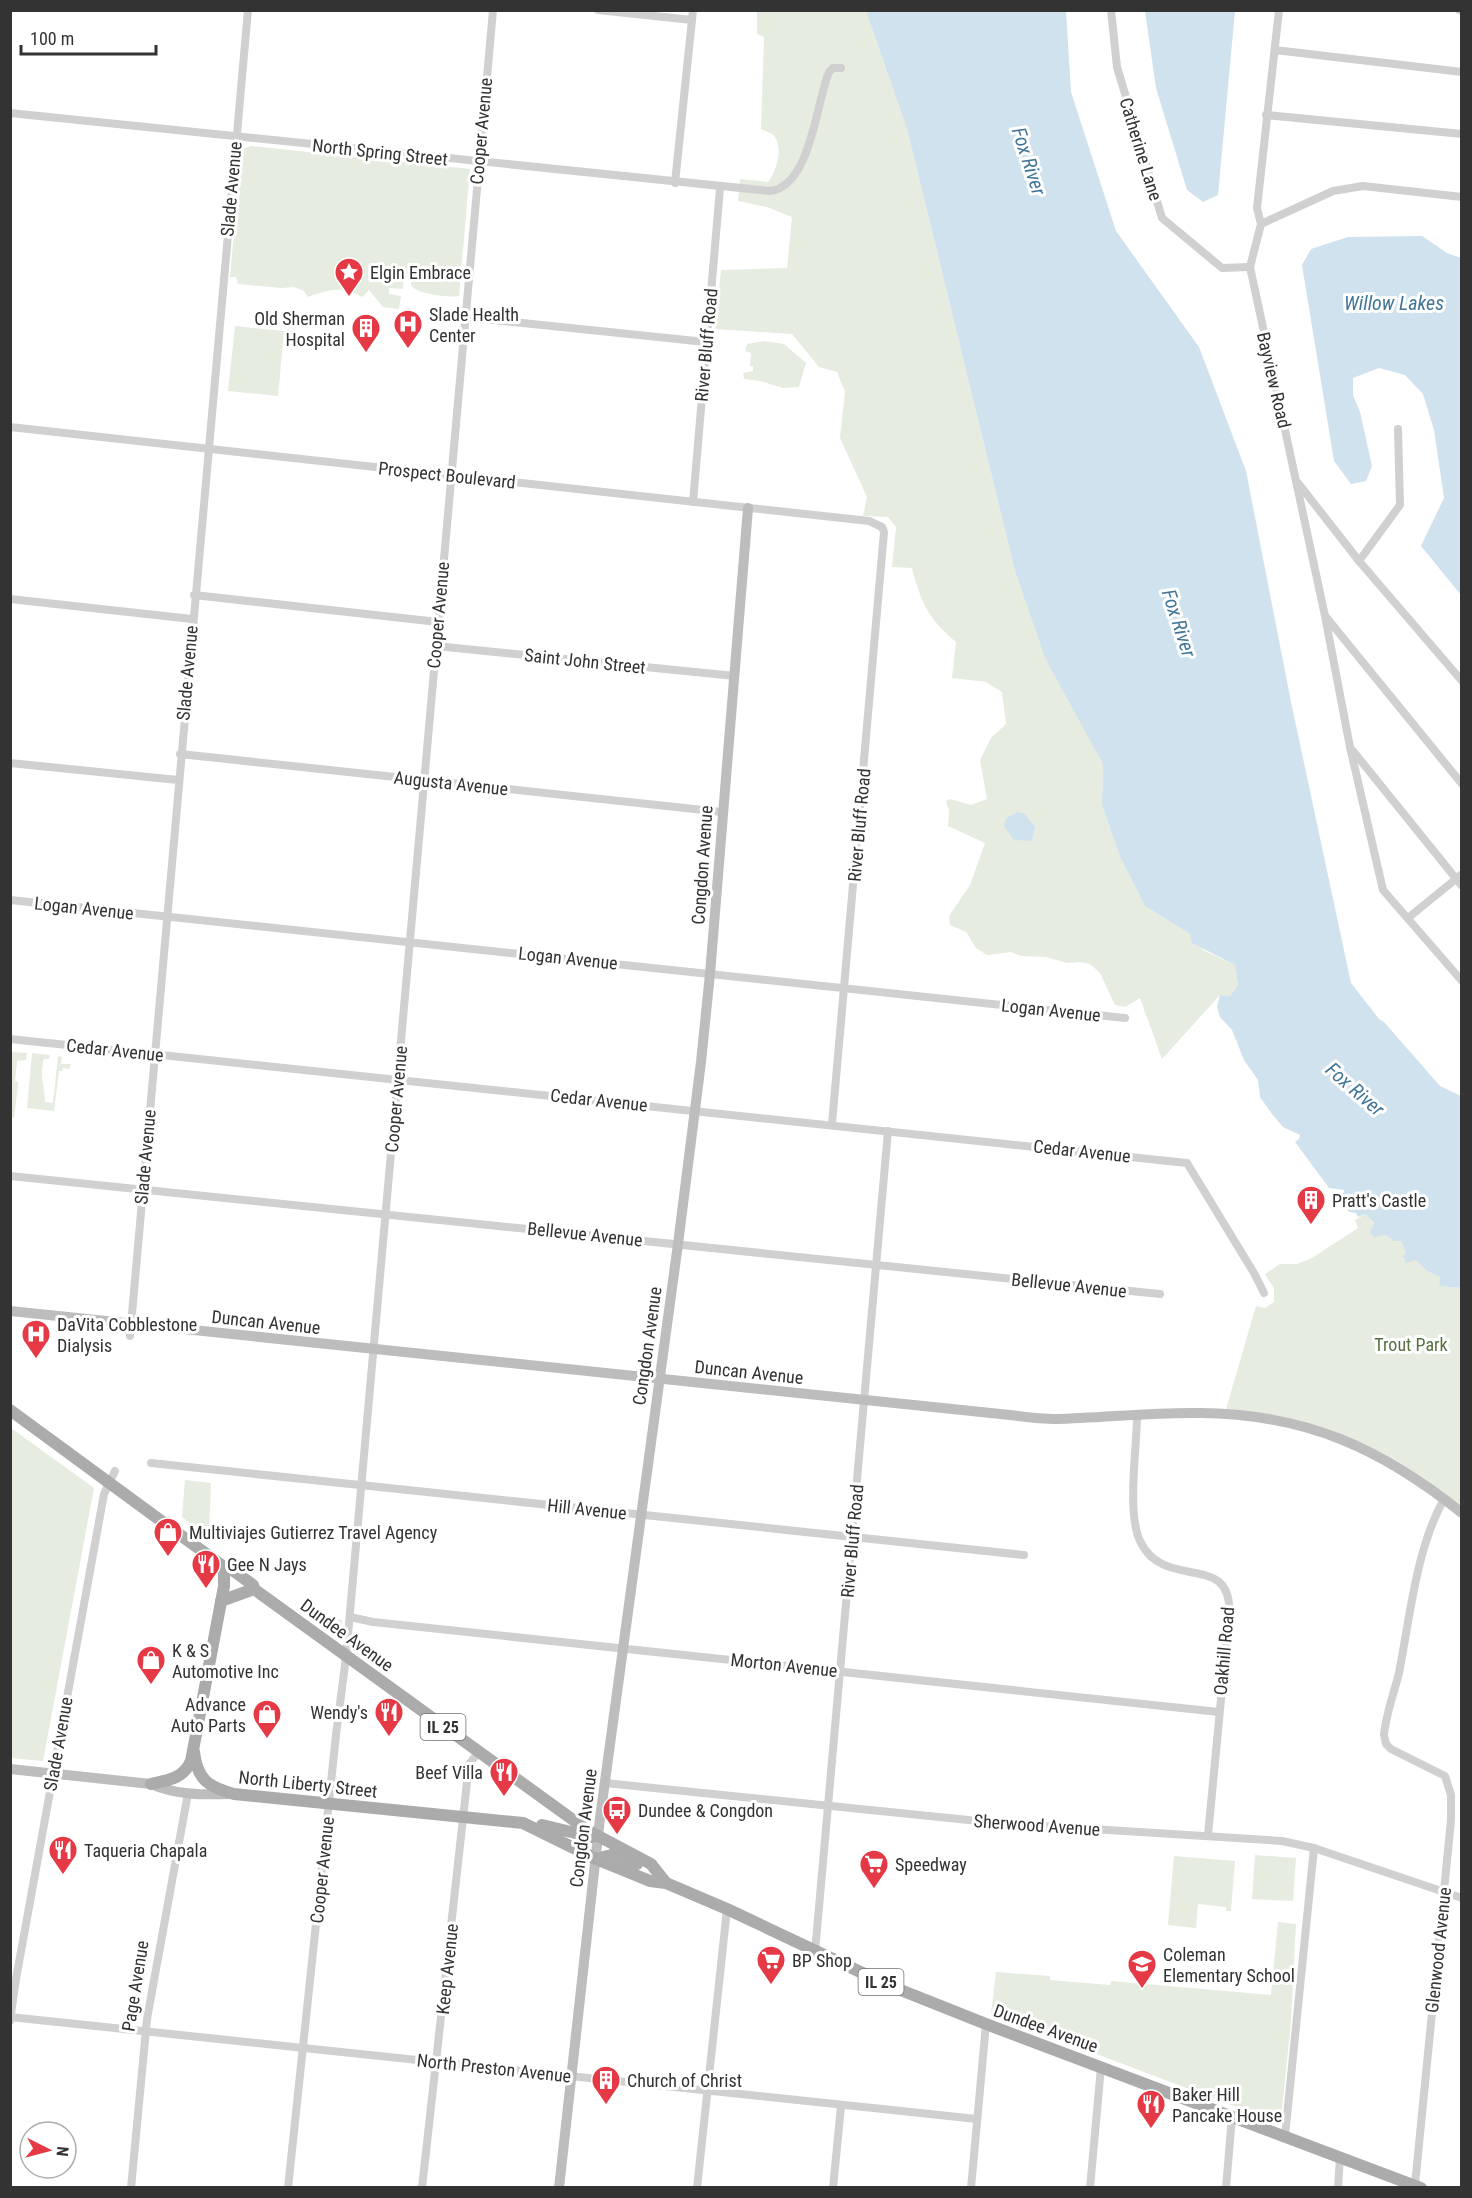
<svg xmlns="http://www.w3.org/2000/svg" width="1472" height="2198" viewBox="0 0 1472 2198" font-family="'Roboto Condensed',sans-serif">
  <rect width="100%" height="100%" fill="#fff"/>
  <g fill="#e6ecdf">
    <path d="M 757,11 L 866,11 L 907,129 L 1015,571 L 1076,713 L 1103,764 L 1102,805 L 1120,857 L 1145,906 L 1190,934 L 1203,950 L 1235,965 L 1238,985 L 1230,996 L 1220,995 L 1162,1059 L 1140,998 L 1125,1007 L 1115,1005 L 1100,973 L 1090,964 L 1080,962 L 1067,963 L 1046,957 L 1021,956 L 1011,952 L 987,955 L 976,948 L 966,932 L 950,925 L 949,916 L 970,885 L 985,843 L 948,826 L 949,810 L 946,801 L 950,799 L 971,805 L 987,799 L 980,760 L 991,738 L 1006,724 L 1002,692 L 986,682 L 952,678 L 956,642 C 928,619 921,602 912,568 L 892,567 L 896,527 L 888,517 L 863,516 L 867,497 L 840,438 L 845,392 L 837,372 L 819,367 L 792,334 L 715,329 L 721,270 L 787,268 L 792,217 L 767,207 L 738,201 L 740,179 L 768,182 C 776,173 784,147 774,136 C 772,133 765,131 761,129 L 764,37 L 757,34 Z"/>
    <path d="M 251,146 L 470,169 L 459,296 C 449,298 416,294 411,285 L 411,277 L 404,276 L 403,289 L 389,288 L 389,294 L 401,296 L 399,309 L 383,307 L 369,290 L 362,297 C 344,285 326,290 308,297 L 304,291 L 294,287 L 282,288 L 238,284 L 236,277 L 230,277 L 241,154 L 243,149 Z"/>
    <path d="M 235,326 L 284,331 L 278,396 L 228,391 Z"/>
    <path d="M 764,341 L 784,344 L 806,363 L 799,387 L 783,388 L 760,381 L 744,379 L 743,373 L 753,371 L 753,366 L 750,366 L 751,353 L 745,351 L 747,344 Z"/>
    <path d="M 10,1052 L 27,1053 L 26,1060 L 17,1061 L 15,1081 L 18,1082 L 18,1086 L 14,1118 L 11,1117 Z"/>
    <path d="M 32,1053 L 50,1055 L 49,1059 L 44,1059 C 39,1076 45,1086 45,1102 L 53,1103 L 58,1056 L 62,1057 L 61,1064 L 71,1064 L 69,1069 L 63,1068 L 62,1071 L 59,1071 L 54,1111 L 27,1108 Z"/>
    <path d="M 1365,1214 C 1375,1224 1386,1242 1401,1241 L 1406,1254 L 1416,1259 L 1427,1271 L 1440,1277 L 1439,1286 L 1461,1288 L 1461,1507 C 1442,1492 1423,1477 1402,1464 C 1348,1430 1288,1416 1226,1409 L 1256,1306 L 1265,1308 L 1274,1302 L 1274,1288 L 1265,1274 L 1280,1264 L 1297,1264 L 1312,1258 L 1358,1228 L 1355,1220 Z"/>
    <path d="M 11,1428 L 94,1488 L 43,1761 L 11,1758 Z"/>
    <path d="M 185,1480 L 211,1483 L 209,1538 L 182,1517 Z"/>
    <path d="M 310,1617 L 342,1620 L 341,1639 Z"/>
    <path d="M 1255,1855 L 1296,1858 L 1293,1901 L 1252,1899 Z"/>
    <path d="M 1174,1856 L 1235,1861 L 1231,1911 L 1226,1911 L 1226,1907 L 1198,1904 L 1196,1928 L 1168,1925 Z"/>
    <path d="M 1278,1922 L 1296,1924 L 1291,2021 L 1282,2110 L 1277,2116 L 1268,2119 L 991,2014 L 996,1972 L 1050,1976 L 1050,1980 L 1110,1985 L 1111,1981 L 1271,1995 Z"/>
  </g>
  <g fill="#cfe2ee">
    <path d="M 866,11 L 1066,11 L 1071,92 L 1116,231 L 1199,347 L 1246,471 L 1291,702 L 1351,983 L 1379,1019 L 1384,1022 L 1440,1086 L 1461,1096 L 1461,1288 L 1439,1286 L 1440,1277 L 1427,1271 L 1416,1260 L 1406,1263 L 1403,1256 L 1406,1254 L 1401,1241 L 1394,1241 L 1385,1235 L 1374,1237 L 1370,1232 L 1374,1223 L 1365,1214 L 1358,1217 L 1356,1213 L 1349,1212 L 1338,1196 L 1344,1192 L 1344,1190 L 1329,1188 L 1295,1142 L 1299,1139 L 1300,1135 L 1283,1127 L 1272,1114 L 1260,1097 L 1258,1080 L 1244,1060 L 1232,1030 L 1220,1017 L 1217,1007 L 1220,995 L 1230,996 L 1238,985 L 1235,965 L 1192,943 L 1190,934 L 1145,906 L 1120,857 L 1102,805 L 1103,764 L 1046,660 L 1015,571 L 907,129 Z"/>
    <path d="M 1145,11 L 1235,11 L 1218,195 L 1203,202 L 1187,190 L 1156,88 Z"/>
    <path d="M 1422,236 L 1447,253 L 1461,258 L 1461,595 L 1421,546 L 1444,498 L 1434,430 L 1423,394 L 1405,375 L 1379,368 L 1353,378 L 1353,395 L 1360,412 L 1372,466 L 1366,481 L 1351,484 L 1334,461 L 1302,265 L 1311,249 L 1348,237 Z"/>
    <path d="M 1018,812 L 1025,814 L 1035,827 L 1032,841 L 1014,840 L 1004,826 L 1006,818 Z"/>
  </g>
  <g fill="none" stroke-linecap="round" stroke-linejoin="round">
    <g stroke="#d0d0d0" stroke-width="8">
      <path d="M 598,10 L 692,20"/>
      <path d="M 1111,10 L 1117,67 L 1162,218 L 1222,268 L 1250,267"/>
      <path d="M 1279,10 L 1257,208 L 1261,224 L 1250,267 L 1325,616 L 1350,747 L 1383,890 L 1462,981"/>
      <path d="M 1459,10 L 1462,11"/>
      <path d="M 1275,50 L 1462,72"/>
      <path d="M 10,113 L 770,191 C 811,186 816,103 829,72 L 833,68 L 841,68"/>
      <path d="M 1266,115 L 1462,134"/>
      <path d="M 675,183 L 693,10"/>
      <path d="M 1261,224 L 1333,191 L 1363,186 L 1462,197"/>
      <path d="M 465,317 L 706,342"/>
      <path d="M 10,427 L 869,521 L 882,527 L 884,532 L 832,1124"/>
      <path d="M 1298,483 L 1359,561 L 1462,681"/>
      <path d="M 693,502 L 720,188"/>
      <path d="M 1359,561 L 1400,505 L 1398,429"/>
      <path d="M 194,595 L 438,622"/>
      <path d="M 10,599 L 192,619"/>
      <path d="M 1326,617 L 1462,784"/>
      <path d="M 436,646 L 735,676"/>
      <path d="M 1353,751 L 1462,886"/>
      <path d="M 180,754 L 722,812"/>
      <path d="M 10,763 L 178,780"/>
      <path d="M 10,900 L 1125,1018"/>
      <path d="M 1408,918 L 1462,874"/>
      <path d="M 10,1039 L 1187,1163 L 1254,1273 L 1264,1293"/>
      <path d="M 10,1176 L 1160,1294"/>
      <path d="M 130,1336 L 248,10"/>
      <path d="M 1137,1415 C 1137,1449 1126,1515 1141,1543 C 1166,1592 1234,1550 1229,1616 L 1208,1835"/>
      <path d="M 151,1463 L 1024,1555"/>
      <path d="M 350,1617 L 373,1622 L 1219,1712"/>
      <path d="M 605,1783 L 998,1823 L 1282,1841 L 1314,1848 L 1462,1898"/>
      <path d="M 815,1952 L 888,1131"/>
      <path d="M 10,2017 L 977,2119"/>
      <path d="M 10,2021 L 16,1979 L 104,1494 L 115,1471"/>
      <path d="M 1285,2136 L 1314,1848"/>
      <path d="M 1415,2185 L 1451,1820 L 1451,1795 L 1445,1776 L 1391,1749 L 1386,1744 L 1384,1735 C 1386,1714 1394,1693 1399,1673 C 1410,1617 1416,1549 1444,1499"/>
      <path d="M 131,2188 L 147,2019 L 188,1793"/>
      <path d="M 288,2188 L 336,1735 L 346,1657 L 493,10"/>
      <path d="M 422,2188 L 469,1764 L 478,1753"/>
      <path d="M 697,2188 L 727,1909"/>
      <path d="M 833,2188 L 841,2106"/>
      <path d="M 971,2188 L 986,2024"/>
      <path d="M 1090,2188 L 1101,2067"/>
      <path d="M 1226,2188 L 1232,2117"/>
      <path d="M 1338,2188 L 1340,2157"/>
    </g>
    <g stroke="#bdbdbd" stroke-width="10">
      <path d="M 10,1311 L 1010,1415 C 1025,1417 1040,1419 1055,1419 C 1103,1418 1152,1412 1200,1413 C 1306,1414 1381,1448 1462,1513"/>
      <path d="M 10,1769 L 151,1784 C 175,1795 204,1795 231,1794"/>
      <path d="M 559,2188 L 600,1818 L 678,1244 L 701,1062 L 710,974 L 748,508"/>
    </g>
    <g stroke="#ababab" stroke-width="12">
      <path d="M 10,1410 L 224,1567 L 228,1567 L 253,1585 L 254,1589 L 587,1830 L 651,1864 L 666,1883"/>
      <path d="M 221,1601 L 254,1589"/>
      <path d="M 194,1752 C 197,1779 208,1787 234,1794 L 523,1823 L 596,1859 L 650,1881 L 666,1883 L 727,1909 L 888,1985 L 986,2024 L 1421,2188"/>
      <path d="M 151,1784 C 168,1780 183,1779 191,1761 L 224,1586 L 224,1567"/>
      <path d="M 542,1825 L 592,1837"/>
      <path d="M 596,1859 L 615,1854 L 637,1864"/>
    </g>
  </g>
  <defs>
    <g id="sight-pin" transform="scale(1.5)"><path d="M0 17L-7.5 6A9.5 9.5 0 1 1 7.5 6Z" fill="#e63946" stroke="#fff"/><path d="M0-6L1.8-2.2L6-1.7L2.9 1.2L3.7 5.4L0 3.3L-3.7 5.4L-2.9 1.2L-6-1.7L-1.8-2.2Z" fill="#fff"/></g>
    <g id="hospital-pin" transform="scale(1.5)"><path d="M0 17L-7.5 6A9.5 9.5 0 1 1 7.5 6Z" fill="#e63946" stroke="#fff"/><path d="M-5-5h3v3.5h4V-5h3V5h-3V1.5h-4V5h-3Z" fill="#fff"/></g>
    <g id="building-pin" transform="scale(1.5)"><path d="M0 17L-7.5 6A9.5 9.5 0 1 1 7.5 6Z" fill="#e63946" stroke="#fff"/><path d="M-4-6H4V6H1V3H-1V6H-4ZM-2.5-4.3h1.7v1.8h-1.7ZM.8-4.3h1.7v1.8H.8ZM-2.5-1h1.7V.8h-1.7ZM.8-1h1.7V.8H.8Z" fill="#fff"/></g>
    <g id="shop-pin" transform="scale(1.5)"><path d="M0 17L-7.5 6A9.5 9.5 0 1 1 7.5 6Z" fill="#e63946" stroke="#fff"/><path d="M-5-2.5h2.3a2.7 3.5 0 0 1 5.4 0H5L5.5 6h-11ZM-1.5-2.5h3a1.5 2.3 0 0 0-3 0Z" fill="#fff"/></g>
    <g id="restaurant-pin" transform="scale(1.5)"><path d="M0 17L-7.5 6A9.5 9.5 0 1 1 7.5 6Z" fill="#e63946" stroke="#fff"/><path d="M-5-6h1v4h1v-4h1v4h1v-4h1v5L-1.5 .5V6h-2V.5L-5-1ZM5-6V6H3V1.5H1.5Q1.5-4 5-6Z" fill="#fff"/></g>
    <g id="bus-pin" transform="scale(1.5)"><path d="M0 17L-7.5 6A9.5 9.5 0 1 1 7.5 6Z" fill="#e63946" stroke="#fff"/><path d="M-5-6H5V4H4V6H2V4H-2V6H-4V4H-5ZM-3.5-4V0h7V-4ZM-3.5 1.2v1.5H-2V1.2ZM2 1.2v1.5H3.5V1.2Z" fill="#fff"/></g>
    <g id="supermarket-pin" transform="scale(1.5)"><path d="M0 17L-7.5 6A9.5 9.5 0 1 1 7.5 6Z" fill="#e63946" stroke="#fff"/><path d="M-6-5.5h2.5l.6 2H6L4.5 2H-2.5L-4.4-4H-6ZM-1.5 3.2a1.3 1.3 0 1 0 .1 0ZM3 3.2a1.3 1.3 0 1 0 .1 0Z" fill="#fff"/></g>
    <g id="school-pin" transform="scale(1.5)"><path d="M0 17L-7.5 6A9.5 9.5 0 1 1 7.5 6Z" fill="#e63946" stroke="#fff"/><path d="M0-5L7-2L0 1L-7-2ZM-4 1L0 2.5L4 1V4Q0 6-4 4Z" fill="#fff"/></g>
  </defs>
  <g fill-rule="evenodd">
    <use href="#sight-pin" x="349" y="272"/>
    <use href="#hospital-pin" x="408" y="324"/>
    <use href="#building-pin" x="366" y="328"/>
    <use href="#building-pin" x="1311" y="1200"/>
    <use href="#hospital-pin" x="36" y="1334"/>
    <use href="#shop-pin" x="168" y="1532"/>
    <use href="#restaurant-pin" x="206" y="1564"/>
    <use href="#shop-pin" x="151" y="1660"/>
    <use href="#restaurant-pin" x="389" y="1712"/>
    <use href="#shop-pin" x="267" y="1714"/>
    <use href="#restaurant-pin" x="504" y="1772"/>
    <use href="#bus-pin" x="617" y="1810"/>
    <use href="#restaurant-pin" x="63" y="1850"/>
    <use href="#supermarket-pin" x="874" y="1864"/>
    <use href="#supermarket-pin" x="771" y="1960"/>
    <use href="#school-pin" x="1142" y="1964"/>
    <use href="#building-pin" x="606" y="2080"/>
    <use href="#restaurant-pin" x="1151" y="2104"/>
  </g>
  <g text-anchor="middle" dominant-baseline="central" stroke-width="6" stroke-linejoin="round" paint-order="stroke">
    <g fill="#fff" stroke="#707070" stroke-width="1.5">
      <rect x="420.5" y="1714" width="45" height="26" rx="4.5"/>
      <rect x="858.5" y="1969" width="45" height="26" rx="4.5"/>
    </g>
    <g font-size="16" font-weight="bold" fill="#333">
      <text x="443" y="1727">IL 25</text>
      <text x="881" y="1982">IL 25</text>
    </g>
    <g font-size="18" fill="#333" stroke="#fff">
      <text transform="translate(481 131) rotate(-85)">Cooper Avenue</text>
      <text transform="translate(1141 149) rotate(73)">Catherine Lane</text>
      <text transform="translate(380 152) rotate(6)">North Spring Street</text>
      <text transform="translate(231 189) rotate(-85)">Slade Avenue</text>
      <text transform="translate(706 345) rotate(-85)">River Bluff Road</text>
      <text transform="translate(1274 380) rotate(77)">Bayview Road</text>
      <text transform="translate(447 475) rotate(6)">Prospect Boulevard</text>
      <text transform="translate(438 615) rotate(-85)">Cooper Avenue</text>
      <text transform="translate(585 661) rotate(6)">Saint John Street</text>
      <text transform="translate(187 673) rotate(-85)">Slade Avenue</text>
      <text transform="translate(451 783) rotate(6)">Augusta Avenue</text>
      <text transform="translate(859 825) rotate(-85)">River Bluff Road</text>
      <text transform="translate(702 865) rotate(-86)">Congdon Avenue</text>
      <text transform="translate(84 908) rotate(6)">Logan Avenue</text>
      <text transform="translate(568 958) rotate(6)">Logan Avenue</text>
      <text transform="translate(1051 1010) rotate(6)">Logan Avenue</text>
      <text transform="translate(115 1050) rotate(6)">Cedar Avenue</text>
      <text transform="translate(396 1099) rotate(-85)">Cooper Avenue</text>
      <text transform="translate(599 1100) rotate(6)">Cedar Avenue</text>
      <text transform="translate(1082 1151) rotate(6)">Cedar Avenue</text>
      <text transform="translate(145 1157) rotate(-85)">Slade Avenue</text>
      <text transform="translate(585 1234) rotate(6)">Bellevue Avenue</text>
      <text transform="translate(1069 1285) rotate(6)">Bellevue Avenue</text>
      <text transform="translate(266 1322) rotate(6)">Duncan Avenue</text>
      <text transform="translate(647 1346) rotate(-82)">Congdon Avenue</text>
      <text transform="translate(749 1372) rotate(6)">Duncan Avenue</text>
      <text transform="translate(587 1509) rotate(6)">Hill Avenue</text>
      <text transform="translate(852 1541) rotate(-85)">River Bluff Road</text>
      <text transform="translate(347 1635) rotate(36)">Dundee Avenue</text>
      <text transform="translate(1224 1651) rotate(-85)">Oakhill Road</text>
      <text transform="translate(784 1665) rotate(6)">Morton Avenue</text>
      <text transform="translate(58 1744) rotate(-80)">Slade Avenue</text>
      <text transform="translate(308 1784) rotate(6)">North Liberty Street</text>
      <text transform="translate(1037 1825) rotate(4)">Sherwood Avenue</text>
      <text transform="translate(583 1828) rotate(-83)">Congdon Avenue</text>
      <text transform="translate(322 1870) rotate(-84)">Cooper Avenue</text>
      <text transform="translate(1438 1950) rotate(-84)">Glenwood Avenue</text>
      <text transform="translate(447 1969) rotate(-84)">Keep Avenue</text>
      <text transform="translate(135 1986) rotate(-81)">Page Avenue</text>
      <text transform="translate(1046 2028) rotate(20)">Dundee Avenue</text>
      <text transform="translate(494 2068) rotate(6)">North Preston Avenue</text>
    </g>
    <g font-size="18" fill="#333" stroke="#fff" text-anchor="start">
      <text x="370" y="272">Elgin Embrace</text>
      <text x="429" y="314">Slade Health<tspan x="429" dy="21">Center</tspan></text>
      <text x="345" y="318" text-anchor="end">Old Sherman<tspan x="345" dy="21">Hospital</tspan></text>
      <text x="1332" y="1200">Pratt's Castle</text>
      <text x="57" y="1324">DaVita Cobblestone<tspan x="57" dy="21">Dialysis</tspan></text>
      <text x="189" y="1532">Multiviajes Gutierrez Travel Agency</text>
      <text x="227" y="1564">Gee N Jays</text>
      <text x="172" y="1650">K &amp; S<tspan x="172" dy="21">Automotive Inc</tspan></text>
      <text x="246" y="1704" text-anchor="end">Advance<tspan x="246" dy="21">Auto Parts</tspan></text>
      <text x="368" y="1712" text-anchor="end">Wendy's</text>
      <text x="483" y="1772" text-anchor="end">Beef Villa</text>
      <text x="638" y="1810">Dundee &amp; Congdon</text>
      <text x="84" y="1850">Taqueria Chapala</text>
      <text x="895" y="1864">Speedway</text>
      <text x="1163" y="1954">Coleman<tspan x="1163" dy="21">Elementary School</tspan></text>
      <text x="792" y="1960">BP Shop</text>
      <text x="627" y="2080">Church of Christ</text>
      <text x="1172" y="2094">Baker Hill<tspan x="1172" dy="21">Pancake House</tspan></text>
    </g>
    <g font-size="18" fill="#56703f" stroke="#fff">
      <text x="1411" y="1344">Trout Park</text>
    </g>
    <g font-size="20" font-style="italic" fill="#3f7597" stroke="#fff">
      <text transform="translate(1029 161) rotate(72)">Fox River</text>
      <text x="1394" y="303">Willow Lakes</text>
      <text transform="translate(1179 623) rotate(72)">Fox River</text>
      <text transform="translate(1355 1089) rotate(41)">Fox River</text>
    </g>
  </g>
  <rect width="1472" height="2198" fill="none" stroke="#333333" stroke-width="24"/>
  <g transform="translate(48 2150) rotate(96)"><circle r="28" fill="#ffffff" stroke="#adadad" stroke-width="1.5"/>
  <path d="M0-4.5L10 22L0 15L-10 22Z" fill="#e63946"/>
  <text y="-9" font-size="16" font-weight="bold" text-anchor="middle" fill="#333333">N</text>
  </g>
  <path d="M21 45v9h135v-9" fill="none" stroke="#333333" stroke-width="3"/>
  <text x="30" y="45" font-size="18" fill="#333333" stroke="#ffffff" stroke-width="4.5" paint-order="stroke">100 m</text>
</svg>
